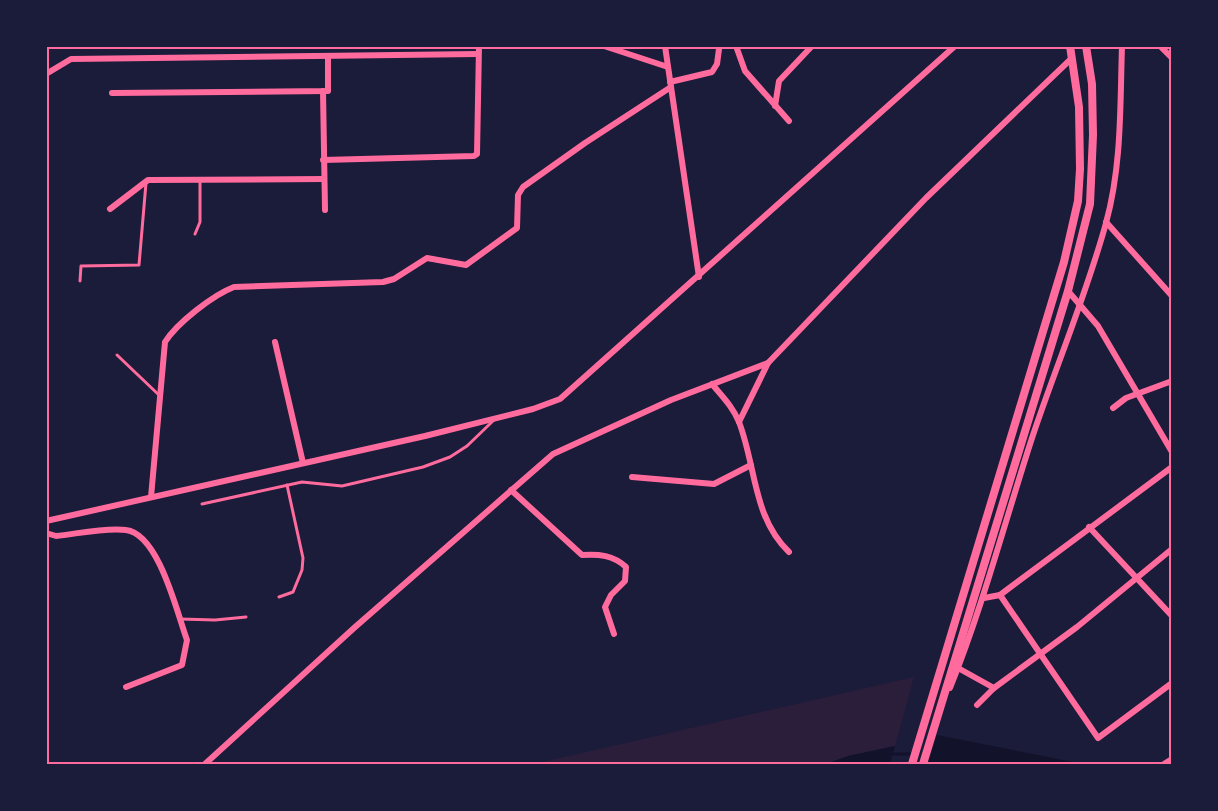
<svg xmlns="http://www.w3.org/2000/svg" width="1218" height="811" viewBox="0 0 1218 811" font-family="Spectral,serif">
  <rect width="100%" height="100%" fill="#1b1b3a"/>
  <path fill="#2a1e3b" d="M 914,677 L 895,746 L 848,756 L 826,764 L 534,764 Z"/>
  <g fill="#12122b">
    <path d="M 937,735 L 1083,764 L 928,764 Z"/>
    <path d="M 895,746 L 890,764 L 826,764 L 848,756 Z"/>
  </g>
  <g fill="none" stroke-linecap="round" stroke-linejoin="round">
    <path stroke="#12122b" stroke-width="3" d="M 891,754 L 914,754"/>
    <g stroke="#ff6b9d" stroke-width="3">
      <path d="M 195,234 L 200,222 L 200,181"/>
      <path d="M 80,281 L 81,266 L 139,265 L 146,183"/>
      <path d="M 117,355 L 160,396"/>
      <path d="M 202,504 L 302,482 L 342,486 L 423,467 L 450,457 L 467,446 L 495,419"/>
      <path d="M 279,597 L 293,592 L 302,570 L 303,558 L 287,485"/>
      <path d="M 180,619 L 215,620 L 246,617"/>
    </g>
    <g stroke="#ff6b9d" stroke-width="6">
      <path d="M 604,46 L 668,67"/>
      <path d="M 665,46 L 699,277"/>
      <path d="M 736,46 L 745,71 L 789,121"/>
      <path d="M 1160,46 L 1172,58"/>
      <path d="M 46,74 L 71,59 L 478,54"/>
      <path d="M 670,82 L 712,72 L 717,64 L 719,49"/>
      <path d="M 323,91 L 325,210"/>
      <path d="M 112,93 L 328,91 L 328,56"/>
      <path d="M 775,106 L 779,81 L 812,46"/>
      <path d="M 323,160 L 474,156 L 477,154 L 479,46"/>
      <path d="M 110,209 L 148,180 L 324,179"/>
      <path d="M 1106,222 L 1172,296"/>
      <path d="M 1068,291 L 1098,326 L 1172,452"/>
      <path d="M 275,342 L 303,463"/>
      <path d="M 712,384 C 722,396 733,407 739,422 C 756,466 753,518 789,552"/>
      <path d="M 1113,408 L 1126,398 L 1172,381"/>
      <path d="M 739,422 L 768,363"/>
      <path d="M 1172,467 L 1000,595 L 1098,738 L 1172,683"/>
      <path d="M 632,477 L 714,484 L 751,465"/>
      <path d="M 511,490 L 582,555 C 599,554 613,555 626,567 L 625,581 L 611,595 L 605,607 L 614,634"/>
      <path d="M 151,497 L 165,342 C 177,323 213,295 234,287 L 383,282 L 394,279 L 427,258 L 466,265 L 517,228 L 518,195 L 523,187 L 585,143 L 671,87"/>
      <path d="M 46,521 L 425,436 L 533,409 L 560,399 L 955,46"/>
      <path d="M 1089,527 L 1172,616"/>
      <path d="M 46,533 L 56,536 C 76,534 107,527 126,530 C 159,534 177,613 187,640 L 182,665 L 126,687"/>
      <path d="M 984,598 L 1000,595"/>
      <path d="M 958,668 L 994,688"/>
      <path d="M 950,688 C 983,606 1005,521 1032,438 C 1056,366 1086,296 1106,223 C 1122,165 1120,105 1122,46"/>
      <path d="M 977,705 L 994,688 L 1077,627 L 1172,549"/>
      <path d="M 205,764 L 354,628 L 553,454 L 671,400 L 768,363 L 926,198 L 1072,58"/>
      <path d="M 1164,764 L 1172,759"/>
    </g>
    <g stroke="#ff6b9d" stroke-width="8">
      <path d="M 912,764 L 1064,262 L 1078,201 L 1080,169 L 1079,107 L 1070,46"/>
      <path d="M 923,764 L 1068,291 L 1090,204 L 1093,135 L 1092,84 L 1086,46"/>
    </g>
  </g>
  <rect width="1218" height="811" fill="none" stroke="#1b1b3a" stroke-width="96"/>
  <rect x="48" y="48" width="1122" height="715" fill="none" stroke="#ff6b9d" stroke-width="2"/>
</svg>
